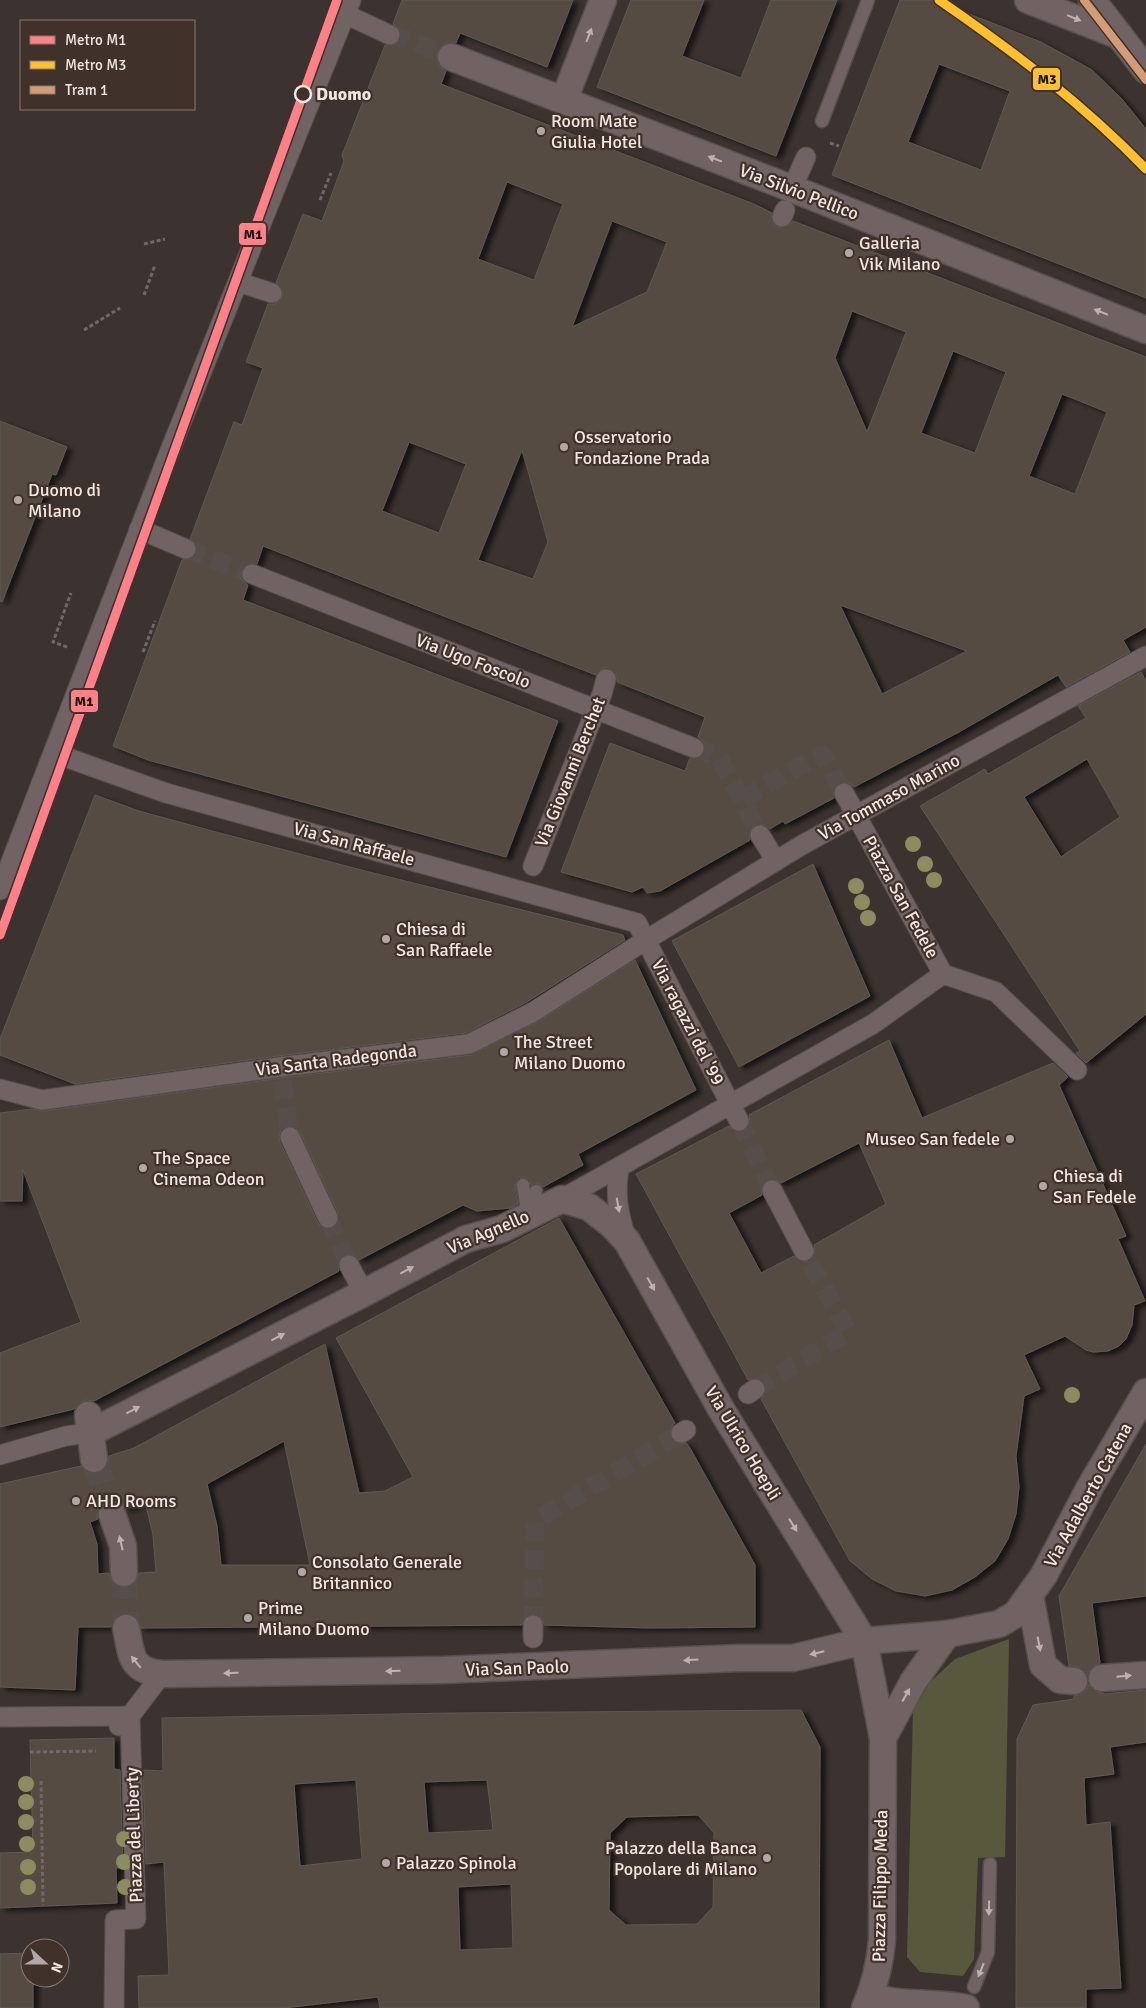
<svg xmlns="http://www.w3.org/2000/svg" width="1146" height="2008" viewBox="0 0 1146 2008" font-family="Signika,sans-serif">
  <defs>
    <filter id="shadow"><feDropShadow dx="5.5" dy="3" stdDeviation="2.5" flood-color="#0009"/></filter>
  </defs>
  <rect width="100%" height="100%" fill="#3c3330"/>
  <path fill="#58583d" d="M 1009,1639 L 1005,1857 L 978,1858 L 974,1959 L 963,1976 L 920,1972 L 907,1957 L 913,1710 L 930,1682 L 955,1659 Z"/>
  <g fill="#554c43" stroke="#5f5854" fill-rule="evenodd" filter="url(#shadow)">
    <path d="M 402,0 L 573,0 L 547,67 L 460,33 L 456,43 L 449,42 L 442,45 L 437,52 L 436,60 L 439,66 L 446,71 L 441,84 L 754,204 L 772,213 L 773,223 L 778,227 L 788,226 L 793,221 L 1146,357 L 1146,627 L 1123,640 L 1130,652 L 1066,687 L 1058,675 L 959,732 L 854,787 L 849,783 L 839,783 L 834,788 L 834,798 L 785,824 L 783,821 L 770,829 L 765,825 L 755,825 L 750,830 L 750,840 L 660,891 L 647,893 L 643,887 L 632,892 L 561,872 L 610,743 L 685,771 L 690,758 L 701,757 L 705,752 L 703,741 L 698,737 L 705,717 L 617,682 L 617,676 L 609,668 L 603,668 L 596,675 L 263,546 L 257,564 L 251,563 L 245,565 L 241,570 L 243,581 L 248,585 L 243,600 L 558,721 L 506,857 L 148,760 L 113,746 L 182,560 L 192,558 L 196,553 L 195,543 L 190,539 L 234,422 L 242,425 L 263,368 L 246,362 L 268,304 L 275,304 L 282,297 L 283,290 L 276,283 L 303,214 L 322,221 L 344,161 L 342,155 L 385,45 L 390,46 L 396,44 L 400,39 L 399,29 L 393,24 ZM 507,182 L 563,204 L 534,280 L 478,259 ZM 612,221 L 667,242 L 647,292 L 572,327 ZM 852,311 L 906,332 L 867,432 L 835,358 ZM 953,351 L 1006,372 L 975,453 L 921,433 ZM 1062,394 L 1107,412 L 1075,494 L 1029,476 ZM 409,442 L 466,464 L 439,533 L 382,511 ZM 522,450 L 548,542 L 533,579 L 478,560 ZM 840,605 L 967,651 L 882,694 Z"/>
    <path d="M 631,0 L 704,0 L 682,56 L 741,78 L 771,0 L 837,0 L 776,156 L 597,87 Z"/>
    <path d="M 900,0 L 933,0 L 1041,42 L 1092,70 L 1122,99 L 1146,129 L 1146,298 L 832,175 ZM 939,64 L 1010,91 L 981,170 L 908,142 Z"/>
    <path d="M 0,421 L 67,447 L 56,475 L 52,474 L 2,602 L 0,601 Z"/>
    <path d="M 1141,672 L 1146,681 L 1146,1014 L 1086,1063 L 1076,1053 L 1080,1051 L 920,806 L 985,769 L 988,774 L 1086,718 L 1078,706 ZM 1087,759 L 1120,817 L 1061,857 L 1024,797 Z"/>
    <path d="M 95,795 L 139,811 L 216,832 L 369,872 L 623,935 L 625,940 L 527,1002 L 466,1033 L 278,1056 L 75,1084 L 0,1055 L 0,1039 Z"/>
    <path d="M 813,864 L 870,996 L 739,1067 L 672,941 Z"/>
    <path d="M 635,960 L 696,1090 L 578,1154 L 583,1165 L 543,1187 L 538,1183 L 531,1185 L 530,1180 L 525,1177 L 518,1178 L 515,1186 L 518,1204 L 511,1208 L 477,1211 L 463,1205 L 359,1260 L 354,1255 L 344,1255 L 339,1260 L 338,1265 L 339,1271 L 94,1401 L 86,1400 L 79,1403 L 74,1409 L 0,1427 L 0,1353 L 81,1322 L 23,1170 L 22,1201 L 0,1201 L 0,1113 L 32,1109 L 44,1111 L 281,1078 L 471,1055 L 539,1021 ZM 291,1126 L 300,1132 L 338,1213 L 337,1224 L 332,1228 L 322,1227 L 318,1223 L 280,1142 L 279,1136 L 281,1130 L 286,1127 Z"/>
    <path d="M 889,1040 L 922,1118 L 1053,1063 L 1068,1077 L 1059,1085 L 1126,1236 L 1118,1239 L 1145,1301 L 1134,1305 L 1132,1325 L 1126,1339 L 1119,1346 L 1108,1351 L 1093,1352 L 1086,1350 L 1065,1336 L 1024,1355 L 1040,1389 L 1024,1396 L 1016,1456 L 1019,1487 L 1016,1514 L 1008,1539 L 995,1561 L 975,1577 L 952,1590 L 925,1596 L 896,1591 L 872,1579 L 850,1561 L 761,1399 L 765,1393 L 764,1383 L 759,1379 L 748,1380 L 636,1174 L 729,1126 L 733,1130 L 738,1132 L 745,1131 L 750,1122 L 749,1115 ZM 859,1143 L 886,1204 L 814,1245 L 815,1252 L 810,1261 L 803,1262 L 794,1256 L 761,1273 L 729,1213 L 762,1195 L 761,1189 L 766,1180 L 773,1179 L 781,1183 Z"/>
    <path d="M 559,1218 L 675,1423 L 671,1428 L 671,1438 L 676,1443 L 686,1443 L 690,1448 L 755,1565 L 755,1627 L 649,1628 L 544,1625 L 543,1620 L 539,1616 L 533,1614 L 524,1619 L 522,1625 L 141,1628 L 137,1618 L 131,1614 L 124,1613 L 116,1617 L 111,1627 L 78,1627 L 75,1690 L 0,1687 L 0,1484 L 81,1466 L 89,1473 L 96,1474 L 103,1471 L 108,1464 L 109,1456 L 134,1448 L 325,1344 L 359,1493 L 385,1491 L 413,1477 L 336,1338 ZM 284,1441 L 310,1565 L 221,1565 L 217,1526 L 207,1484 ZM 115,1499 L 122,1503 L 126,1509 L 145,1502 L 153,1535 L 156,1572 L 139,1573 L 137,1580 L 132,1586 L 125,1588 L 117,1586 L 111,1581 L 109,1573 L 98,1574 L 97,1544 L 90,1522 L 98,1519 L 97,1511 L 101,1504 L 108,1500 Z"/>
    <path d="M 1146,1444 L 1146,1596 L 1092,1603 L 1100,1663 L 1093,1666 L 1088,1675 L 1082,1668 L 1069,1666 L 1059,1596 Z"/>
    <path d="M 1089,1684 L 1095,1691 L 1105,1694 L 1146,1690 L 1146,1742 L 1110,1747 L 1114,1774 L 1084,1778 L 1086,1825 L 1110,1822 L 1121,1988 L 1086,1989 L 1086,2008 L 1016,2008 L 1017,1739 L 1033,1705 L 1074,1699 L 1074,1696 L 1081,1694 L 1086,1690 Z"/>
    <path d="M 801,1710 L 820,1747 L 819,2008 L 380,2008 L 378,1997 L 284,2008 L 139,2008 L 138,1976 L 169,1975 L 164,1862 L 146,1864 L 143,1770 L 163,1771 L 162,1718 L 454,1713 ZM 356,1780 L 362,1859 L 300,1866 L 294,1784 ZM 487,1780 L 493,1830 L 428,1833 L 424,1782 ZM 698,1815 L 714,1833 L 713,1907 L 697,1924 L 626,1925 L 609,1910 L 610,1833 L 627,1817 ZM 511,1884 L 513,1948 L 460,1950 L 458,1887 Z"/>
    <path d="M 114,1738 L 114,1769 L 120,1770 L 123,1867 L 116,1868 L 117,1903 L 0,1908 L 0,1853 L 33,1852 L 30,1740 Z"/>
    <path d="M 30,1953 L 30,1978 L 33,1978 L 33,2008 L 0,2008 L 0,1954 Z"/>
  </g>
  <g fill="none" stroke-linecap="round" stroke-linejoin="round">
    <g stroke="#574e4b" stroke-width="19" stroke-dasharray="19 9" stroke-linecap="butt">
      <path d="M 390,35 L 409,40 L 451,57"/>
      <path d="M 186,549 L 252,574"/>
      <path d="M 694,748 L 719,757 L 760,835"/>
      <path d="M 742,799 L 822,754 L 844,793"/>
      <path d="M 282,1080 L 290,1137"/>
      <path d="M 739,1121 L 772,1190"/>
      <path d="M 328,1218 L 349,1265"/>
      <path d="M 755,1389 L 848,1332 L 804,1251"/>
      <path d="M 533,1625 L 535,1521 L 681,1433"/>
    </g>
    <g stroke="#574e4b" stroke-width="26" stroke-dasharray="26 13" stroke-linecap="butt">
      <path d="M 94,1459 L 112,1514"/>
      <path d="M 124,1573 L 126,1628"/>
    </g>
    <g stroke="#58504d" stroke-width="15">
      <g id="service">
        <path d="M 822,121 L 868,0"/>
        <path d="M 523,1185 L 528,1215"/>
        <path d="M 529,1213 L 536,1191"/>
        <path d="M 974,1987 L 988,1952 L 990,1864"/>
      </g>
    </g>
    <g stroke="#58504d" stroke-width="21">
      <g id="pedestrian">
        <path d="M 345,14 L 390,35"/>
        <path d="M 798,175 L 806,157"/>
        <path d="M 782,217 L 785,210"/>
        <path d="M 238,282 L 272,293"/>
        <path d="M 139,529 L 186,549"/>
        <path d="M 252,574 L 694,748"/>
        <path d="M 54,753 L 166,793 L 637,923 L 739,1121"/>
        <path d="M 844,793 L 943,974 L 996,992 L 1077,1070"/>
        <path d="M 760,835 L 776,861"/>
        <path d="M 533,866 L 602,694 L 606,679"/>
        <path d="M 0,890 L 167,458 L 351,0"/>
        <path d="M 0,1089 L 42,1100 L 280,1067 L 469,1044 L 533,1012 L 646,940 L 802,845 L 1146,656"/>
        <path d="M 290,1137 L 328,1218"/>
        <path d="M 619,1168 C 615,1196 618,1211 626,1238"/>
        <path d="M 772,1190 L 804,1251"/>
        <path d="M 562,1199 L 873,1024 L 943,974"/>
        <path d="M 349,1265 L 364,1293"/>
        <path d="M 748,1394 L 755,1389"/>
        <path d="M 681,1433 L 686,1430"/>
        <path d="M 0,1455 L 66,1436 L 90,1433"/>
        <path d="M 533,1638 L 533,1625"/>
        <path d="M 0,1717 L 130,1716 L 162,1674"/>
        <path d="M 114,2008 L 115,1920 L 136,1919 L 130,1716 L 119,1726"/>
      </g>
    </g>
    <g stroke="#58504d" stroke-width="29">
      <g id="minor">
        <path d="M 1028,0 L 1120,36"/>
        <path d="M 1092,0 L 1146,70"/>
        <path d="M 451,57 L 793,189 L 1146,330"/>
        <path d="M 564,100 L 603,0"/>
        <path d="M 88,1415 L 94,1459"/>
        <path d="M 90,1433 L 364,1293 L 466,1239 L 502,1229 L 562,1199 L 589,1207 L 612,1225 L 627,1241 L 721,1409 L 864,1641 L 883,1738 L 882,1940 C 880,1964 875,1985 865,2008"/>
        <path d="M 112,1514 L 123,1546 L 124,1573"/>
        <path d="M 1030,1596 L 1043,1665 L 1060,1680 L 1074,1681"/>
        <path d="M 126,1628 C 132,1655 129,1670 162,1674 L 442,1670 L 740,1658 L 793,1658 L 864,1641 L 947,1634 L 999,1624 L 1016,1614 L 1044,1575 L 1090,1487 L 1146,1392"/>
        <path d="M 1102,1678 L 1146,1675"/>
        <path d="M 883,1738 L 913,1682 L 947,1634"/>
        <path d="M 871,1996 C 901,2007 934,2001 966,2008"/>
      </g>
    </g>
    <g stroke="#736867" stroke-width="3" stroke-dasharray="4 2.5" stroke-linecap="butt">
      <path d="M 830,143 L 839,146"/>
      <path d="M 320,200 L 331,173"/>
      <path d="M 144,244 L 165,239"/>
      <path d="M 144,295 L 155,265"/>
      <path d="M 84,330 L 120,308"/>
      <path d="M 67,647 L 53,642 L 71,593"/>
      <path d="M 143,652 L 155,621"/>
      <path d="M 30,1752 L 96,1751"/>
      <path d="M 41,1781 L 43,1905"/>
    </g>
    <use href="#service" stroke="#716364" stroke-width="12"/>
    <use href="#pedestrian" stroke="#716364" stroke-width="19"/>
    <use href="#minor" stroke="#716364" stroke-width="26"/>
    <g stroke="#41312b" stroke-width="11">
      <path id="tram-1" d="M 1084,0 L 1146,80"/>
    </g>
    <use href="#tram-1" stroke="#d39c74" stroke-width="8"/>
    <g stroke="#41312b" stroke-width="12">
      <path id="metro-1" d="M 0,935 L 337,0"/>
    </g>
    <g stroke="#41312b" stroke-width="12">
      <path id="metro-2" d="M 939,0 C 1013,51 1083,104 1146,169"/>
    </g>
    <use href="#metro-1" stroke="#ff8087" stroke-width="9"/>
    <use href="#metro-2" stroke="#fec02e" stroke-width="9"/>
  </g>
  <g fill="#8d8b60">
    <circle cx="913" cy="844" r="8"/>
    <circle cx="925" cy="864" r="8"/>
    <circle cx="934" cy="880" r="8"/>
    <circle cx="856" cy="886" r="8"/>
    <circle cx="862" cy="902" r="8"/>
    <circle cx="868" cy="918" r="8"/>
    <circle cx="1072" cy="1395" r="8"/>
    <circle cx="26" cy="1784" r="8"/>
    <circle cx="26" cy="1802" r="8"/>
    <circle cx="26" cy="1822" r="8"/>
    <circle cx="124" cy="1839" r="8"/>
    <circle cx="27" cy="1844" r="8"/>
    <circle cx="124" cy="1862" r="8"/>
    <circle cx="28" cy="1867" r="8"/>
    <circle cx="28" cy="1887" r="8"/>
    <circle cx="125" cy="1887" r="8"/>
  </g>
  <defs><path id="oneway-solid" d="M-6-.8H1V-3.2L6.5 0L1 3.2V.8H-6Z" transform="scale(1.25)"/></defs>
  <g fill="#beb2b0">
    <use href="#oneway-solid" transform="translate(1074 18) rotate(22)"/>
    <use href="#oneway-solid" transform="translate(589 35) rotate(-69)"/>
    <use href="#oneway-solid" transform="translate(715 159) rotate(-159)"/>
    <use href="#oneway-solid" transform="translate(1101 312) rotate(-158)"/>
    <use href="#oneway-solid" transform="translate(618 1205) rotate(80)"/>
    <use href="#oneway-solid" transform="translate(407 1270) rotate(-28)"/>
    <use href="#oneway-solid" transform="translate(651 1284) rotate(61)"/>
    <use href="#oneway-solid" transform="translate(278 1337) rotate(-27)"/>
    <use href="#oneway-solid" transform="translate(133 1410) rotate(-27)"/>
    <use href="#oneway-solid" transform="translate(793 1525) rotate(58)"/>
    <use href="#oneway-solid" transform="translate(121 1543) rotate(-103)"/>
    <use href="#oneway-solid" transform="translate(1039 1644) rotate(79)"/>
    <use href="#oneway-solid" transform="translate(817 1653) rotate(167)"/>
    <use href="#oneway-solid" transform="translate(691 1660) rotate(177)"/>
    <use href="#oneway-solid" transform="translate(136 1662) rotate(-129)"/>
    <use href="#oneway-solid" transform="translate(393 1671) rotate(179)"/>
    <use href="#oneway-solid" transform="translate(231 1673) rotate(179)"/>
    <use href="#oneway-solid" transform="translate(1124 1676) rotate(-5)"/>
    <use href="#oneway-solid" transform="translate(906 1695) rotate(-61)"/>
    <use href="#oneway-solid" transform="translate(989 1908) rotate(91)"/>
    <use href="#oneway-solid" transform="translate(981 1970) rotate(112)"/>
  </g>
  <circle fill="#41312b" stroke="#f1e6e2" stroke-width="2.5" cx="303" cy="94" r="8"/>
  <g fill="#b2a7a4" stroke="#41312b" stroke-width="2">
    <circle cx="541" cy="131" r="5"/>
    <circle cx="849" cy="253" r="5"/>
    <circle cx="564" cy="447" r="5"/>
    <circle cx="18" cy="500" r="5"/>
    <circle cx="386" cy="939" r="5"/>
    <circle cx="504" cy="1052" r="5"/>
    <circle cx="1010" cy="1139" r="5"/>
    <circle cx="143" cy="1168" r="5"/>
    <circle cx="1043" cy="1186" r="5"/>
    <circle cx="76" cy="1501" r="5"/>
    <circle cx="302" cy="1572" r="5"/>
    <circle cx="248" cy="1618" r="5"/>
    <circle cx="767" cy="1858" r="5"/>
    <circle cx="386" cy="1863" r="5"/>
  </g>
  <g text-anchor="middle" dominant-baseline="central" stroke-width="4.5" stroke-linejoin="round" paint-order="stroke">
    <g font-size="18" font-weight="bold" fill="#f1e6e2" stroke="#41312b" text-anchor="start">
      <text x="316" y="94">Duomo</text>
    </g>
    <g font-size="18" fill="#f1e6e2" stroke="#41312b" text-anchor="start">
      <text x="551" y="121">Room Mate<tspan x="551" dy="21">Giulia Hotel</tspan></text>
      <text x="859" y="243">Galleria<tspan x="859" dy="21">Vik Milano</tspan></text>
      <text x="574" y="437">Osservatorio<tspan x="574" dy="21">Fondazione Prada</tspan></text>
      <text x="28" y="490">Duomo di<tspan x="28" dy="21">Milano</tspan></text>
      <text x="396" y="929">Chiesa di<tspan x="396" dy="21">San Raffaele</tspan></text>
      <text x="514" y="1042">The Street<tspan x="514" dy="21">Milano Duomo</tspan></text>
      <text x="1000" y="1139" text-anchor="end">Museo San fedele</text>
      <text x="153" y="1158">The Space<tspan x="153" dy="21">Cinema Odeon</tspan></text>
      <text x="1053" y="1176">Chiesa di<tspan x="1053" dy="21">San Fedele</tspan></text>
      <text x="86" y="1501">AHD Rooms</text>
      <text x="312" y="1562">Consolato Generale<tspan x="312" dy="21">Britannico</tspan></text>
      <text x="258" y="1608">Prime<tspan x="258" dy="21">Milano Duomo</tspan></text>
      <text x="757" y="1848" text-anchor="end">Palazzo della Banca<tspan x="757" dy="21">Popolare di Milano</tspan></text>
      <text x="396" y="1863">Palazzo Spinola</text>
    </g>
    <g font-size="18" fill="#f1e6e2" stroke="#41312b">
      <text transform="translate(799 192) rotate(21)">Via Silvio Pellico</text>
      <text transform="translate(473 661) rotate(21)">Via Ugo Foscolo</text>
      <text transform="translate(570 772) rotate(-68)">Via Giovanni Berchet</text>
      <text transform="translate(889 797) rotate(-29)">Via Tommaso Marino</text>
      <text transform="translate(354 844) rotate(15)">Via San Raffaele</text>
      <text transform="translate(901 897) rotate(61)">Piazza San Fedele</text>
      <text transform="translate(688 1022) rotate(63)">Via ragazzi del '99</text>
      <text transform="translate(336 1060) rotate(-7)">Via Santa Radegonda</text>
      <text transform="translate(488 1232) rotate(-23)">Via Agnello</text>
      <text transform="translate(743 1443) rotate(59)">Via Ulrico Hoepli</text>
      <text transform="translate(1088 1495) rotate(-61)">Via Adalberto Catena</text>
      <text transform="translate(517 1668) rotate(-2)">Via San Paolo</text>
      <text transform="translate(134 1835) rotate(-92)">Piazza del Liberty</text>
      <text transform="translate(880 1886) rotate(-89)">Piazza Filippo Meda</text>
    </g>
  </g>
  <g stroke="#41312b" stroke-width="2">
    <rect x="1032" y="67" width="29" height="24" rx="5" fill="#fec02e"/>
    <rect x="238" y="222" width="29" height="24" rx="5" fill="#ff8087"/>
    <rect x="70" y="689" width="29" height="24" rx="5" fill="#ff8087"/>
  </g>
  <g font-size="14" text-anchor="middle" font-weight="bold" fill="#111">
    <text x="1047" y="84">M3</text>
    <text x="253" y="239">M1</text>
    <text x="84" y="706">M1</text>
  </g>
  <rect x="20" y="20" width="175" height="90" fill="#41312b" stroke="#877974"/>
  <rect x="30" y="36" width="25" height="8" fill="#ff8087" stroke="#877974"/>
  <text x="65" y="45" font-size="15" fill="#f1e6e2">Metro M1</text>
  <rect x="30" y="61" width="25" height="8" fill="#fec02e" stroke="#877974"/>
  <text x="65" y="70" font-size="15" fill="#f1e6e2">Metro M3</text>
  <rect x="30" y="86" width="25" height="8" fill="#d39c74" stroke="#877974"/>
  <text x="65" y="95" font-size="15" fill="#f1e6e2">Tram 1</text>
  <g transform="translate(45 1963) rotate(111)"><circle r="24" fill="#41312b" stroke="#877974"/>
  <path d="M0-4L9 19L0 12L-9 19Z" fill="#b2a7a4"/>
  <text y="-8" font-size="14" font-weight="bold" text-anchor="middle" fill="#f1e6e2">N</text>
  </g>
</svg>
